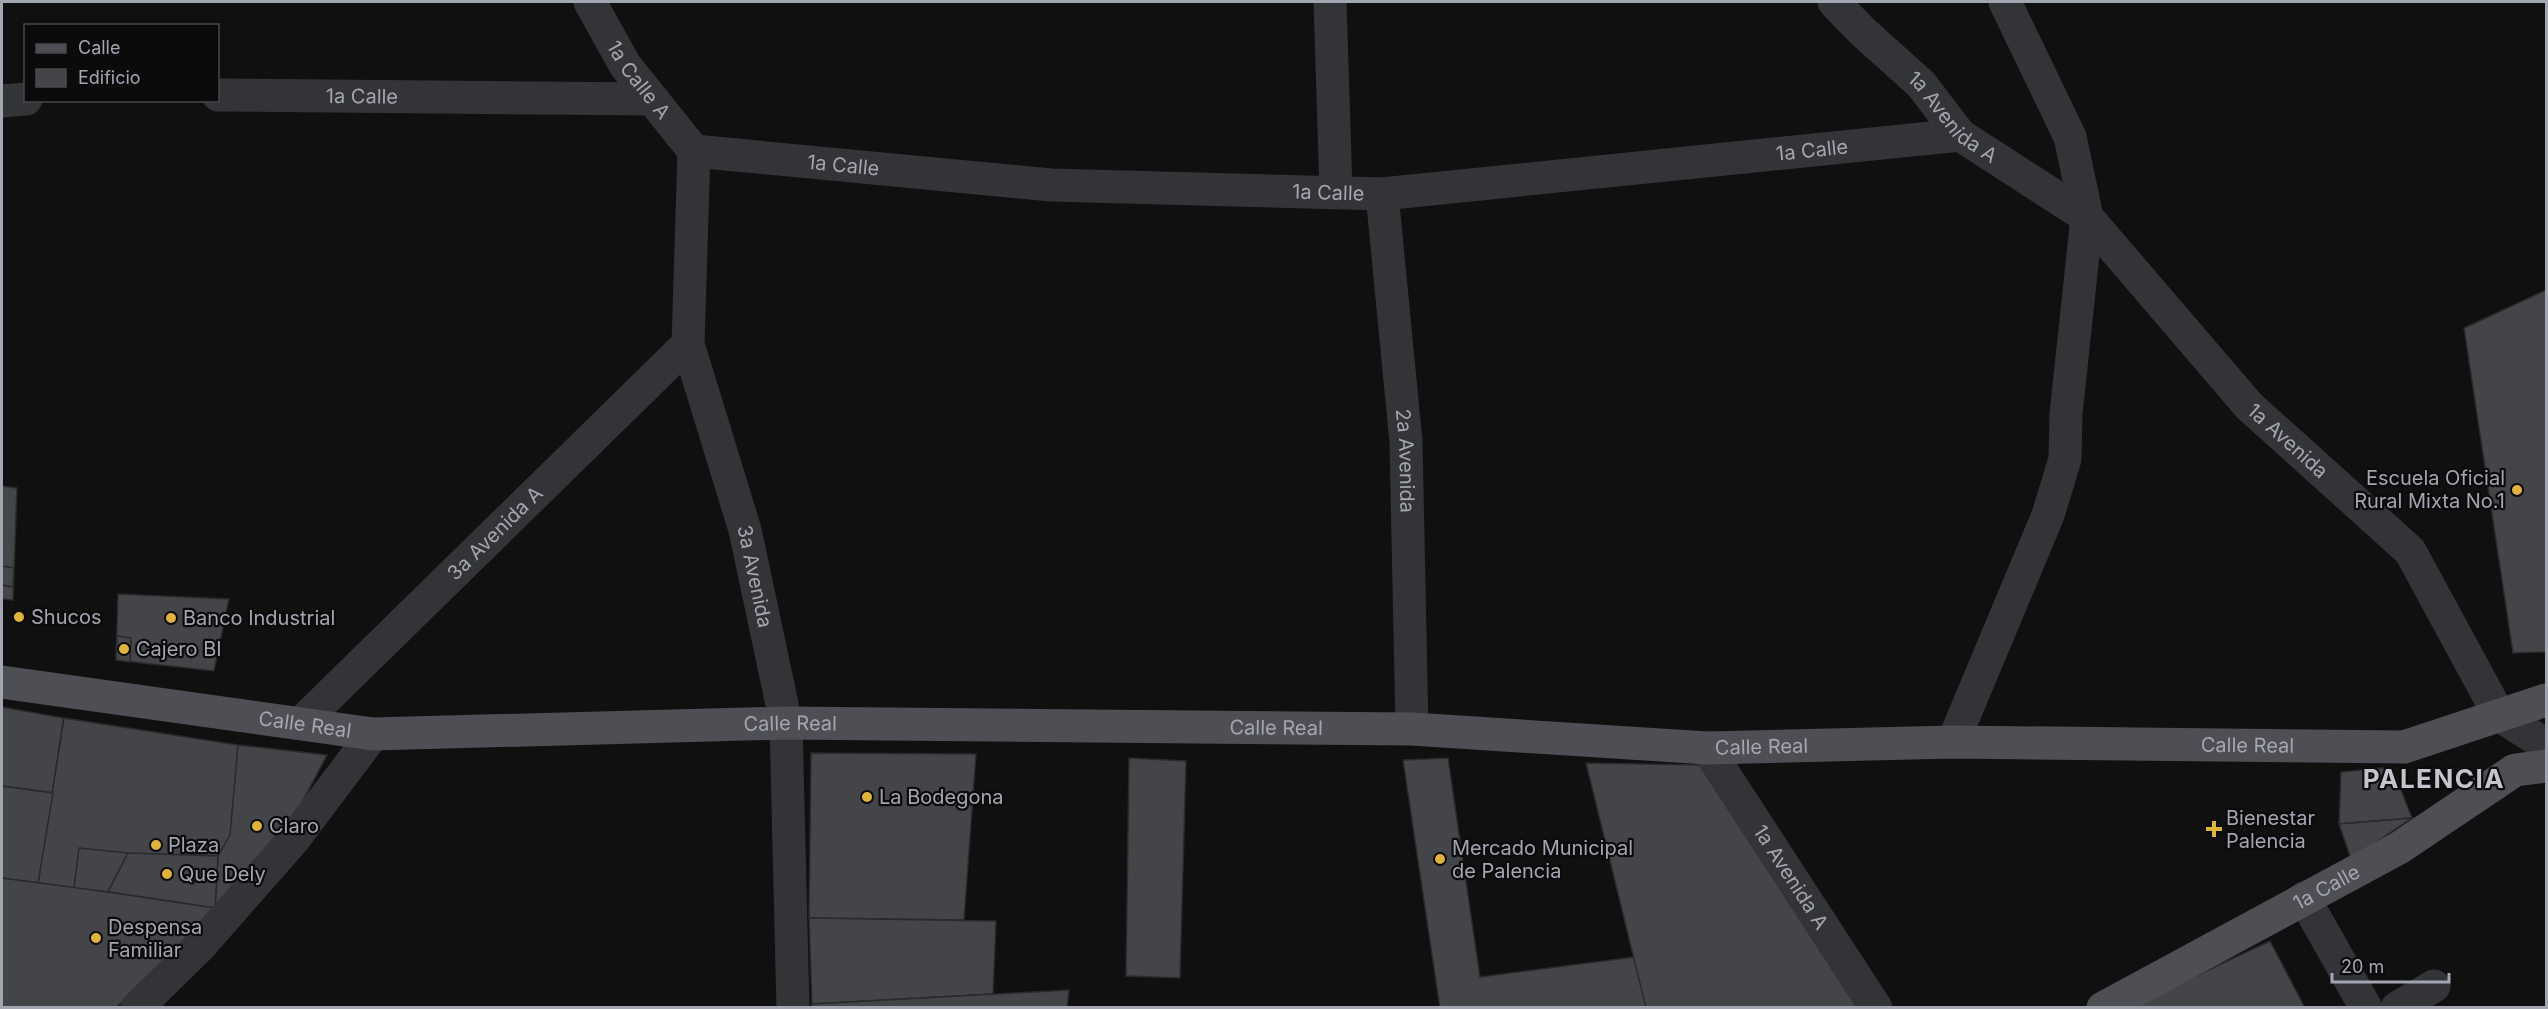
<svg xmlns="http://www.w3.org/2000/svg" width="2548" height="1009" viewBox="0 0 2548 1009" font-family="Inter,sans-serif">
  <rect width="100%" height="100%" fill="#101011"/>
  <g fill="#444549" stroke="#2a2a2d" stroke-width="1.5">
    <path d="M 2546,290 L 2546,652 L 2513,653 L 2464,328 Z"/>
    <path d="M 2,486 L 17,488 L 13,600 L 2,599 Z"/>
    <path d="M 2,566 L 14,568 L 13,587 L 2,585 Z"/>
    <path d="M 118,594 L 229,599 L 214,671 L 116,660 Z"/>
    <path d="M 117,636 L 131,638 L 130,662 L 116,660 Z"/>
    <path d="M 2,707 L 64,718 L 53,793 L 2,786 Z"/>
    <path d="M 64,718 L 94,724 L 74,888 L 38,883 Z"/>
    <path d="M 64,718 L 238,745 L 327,755 L 299,808 L 215,908 L 38,883 Z"/>
    <path d="M 238,745 L 327,755 L 299,808 L 215,908 L 218,856 L 230,835 Z"/>
    <path d="M 811,753 L 976,754 L 964,920 L 809,918 Z"/>
    <path d="M 1129,758 L 1186,761 L 1180,978 L 1126,976 Z"/>
    <path d="M 1448,758 L 1480,977 L 1634,957 L 1647,1008 L 1440,1008 L 1403,760 Z"/>
    <path d="M 1586,763 L 1702,765 L 1858,1008 L 1646,1008 Z"/>
    <path d="M 2392,767 L 2412,818 L 2339,824 L 2341,772 Z"/>
    <path d="M 2,786 L 53,793 L 38,883 L 2,878 Z"/>
    <path d="M 2412,818 L 2351,859 L 2339,824 Z"/>
    <path d="M 79,848 L 128,853 L 108,892 L 74,888 Z"/>
    <path d="M 128,853 L 218,856 L 215,908 L 108,892 Z"/>
    <path d="M 2,878 L 108,892 L 215,908 L 166,967 L 115,1008 L 2,1008 Z"/>
    <path d="M 809,918 L 996,921 L 993,994 L 812,1004 Z"/>
    <path d="M 2270,941 L 2305,1008 L 2127,1008 Z"/>
    <path d="M 1069,990 L 1067,1008 L 812,1008 L 812,1004 Z"/>
  </g>
  <g fill="none" stroke-linecap="round" stroke-linejoin="round">
    <g stroke="#333438" stroke-width="33">
      <path id="s1" d="M 590,2 L 625,65 L 694,151"/>
      <path d="M 1330,2 L 1336,191"/>
      <path id="s2" d="M 1834,2 L 1862,31 L 1921,84 L 1960,135 L 2087,217 L 2249,406 L 2410,551 L 2499,715 L 2546,745"/>
      <path id="s3" d="M 218,95 L 652,99"/>
      <path d="M 2,101 L 26,99"/>
      <path id="s4" d="M 694,151 L 1051,185 L 1382,194 L 1960,135"/>
      <path id="s5" d="M 694,151 L 688,344 L 745,530 L 786,723 L 793,1008"/>
      <path id="s6" d="M 1382,194 L 1406,442 L 1412,729"/>
      <path id="s7" d="M 302,722 L 688,344"/>
      <path d="M 1953,742 L 2048,515 L 2065,459 L 2066,414 L 2087,217 L 2070,137 L 2005,2"/>
      <path id="s8" d="M 1707,748 L 1876,1008"/>
      <path d="M 2304,898 L 2366,1008"/>
      <path d="M 137,1008 L 200,946 L 294,839 L 373,734"/>
      <path d="M 2397,1008 L 2434,986"/>
    </g>
    <g stroke="#4e4f54" stroke-width="33">
      <path id="s9" d="M 2,682 L 373,734 L 786,723 L 1412,729 L 1707,748 L 1953,742 L 2404,747 L 2546,700"/>
      <path id="s10" d="M 2103,1008 L 2399,848 L 2515,770 L 2546,766"/>
    </g>
  </g>
  <g fill="#e0b439" stroke="#0b0b0c" stroke-width="2">
    <circle cx="2517" cy="490" r="6"/>
    <circle cx="19" cy="617" r="6"/>
    <circle cx="171" cy="618" r="6"/>
    <circle cx="124" cy="649" r="6"/>
    <circle cx="867" cy="797" r="6"/>
    <circle cx="257" cy="826" r="6"/>
    <path d="M2211 820h6v6h6v6h-6v6h-6v-6h-6v-6h6z"/>
    <circle cx="156" cy="845" r="6"/>
    <circle cx="1440" cy="859" r="6"/>
    <circle cx="167" cy="874" r="6"/>
    <circle cx="96" cy="938" r="6"/>
  </g>
  <g text-anchor="middle" dominant-baseline="central" stroke-width="4.5" stroke-linejoin="round" paint-order="stroke">
    <g font-size="20" fill="#a2a6b1" stroke="#0b0b0c">
      <text stroke="none"><textPath href="#s1" startOffset="92">1a Calle A</textPath></text>
      <text stroke="none"><textPath href="#s3" startOffset="144">1a Calle</textPath></text>
      <text stroke="none"><textPath href="#s2" startOffset="166">1a Avenida A</textPath></text>
      <text stroke="none"><textPath href="#s4" startOffset="1122">1a Calle</textPath></text>
      <text stroke="none"><textPath href="#s4" startOffset="150">1a Calle</textPath></text>
      <text stroke="none"><textPath href="#s4" startOffset="636">1a Calle</textPath></text>
      <text stroke="none"><textPath href="#s2" startOffset="636">1a Avenida</textPath></text>
      <text stroke="none"><textPath href="#s6" startOffset="268">2a Avenida</textPath></text>
      <text stroke="none"><textPath href="#s7" startOffset="270">3a Avenida A</textPath></text>
      <text stroke="none"><textPath href="#s5" startOffset="435">3a Avenida</textPath></text>
      <text stroke="none"><textPath href="#s9" startOffset="306">Calle Real</textPath></text>
      <text stroke="none"><textPath href="#s9" startOffset="792">Calle Real</textPath></text>
      <text stroke="none"><textPath href="#s9" startOffset="1278">Calle Real</textPath></text>
      <text stroke="none"><textPath href="#s9" startOffset="2250">Calle Real</textPath></text>
      <text stroke="none"><textPath href="#s9" startOffset="1764">Calle Real</textPath></text>
      <text stroke="none"><textPath href="#s8" startOffset="154">1a Avenida A</textPath></text>
      <text stroke="none"><textPath href="#s10" startOffset="254">1a Calle</textPath></text>
    </g>
    <g font-size="20" fill="#a2a6b1" stroke="#0b0b0c" text-anchor="start">
      <text x="2505" y="478" text-anchor="end">Escuela Oficial<tspan x="2505" dy="23">Rural Mixta No.1</tspan></text>
      <text x="31" y="617">Shucos</text>
      <text x="183" y="618">Banco Industrial</text>
      <text x="136" y="649">Cajero BI</text>
      <text x="879" y="797">La Bodegona</text>
      <text x="2226" y="818">Bienestar<tspan x="2226" dy="23">Palencia</tspan></text>
      <text x="269" y="826">Claro</text>
      <text x="168" y="845">Plaza</text>
      <text x="1452" y="848">Mercado Municipal<tspan x="1452" dy="23">de Palencia</tspan></text>
      <text x="179" y="874">Que Dely</text>
      <text x="108" y="927">Despensa<tspan x="108" dy="23">Familiar</tspan></text>
    </g>
    <g font-size="26" font-weight="bold" letter-spacing="1.5" fill="#c3c5cd" stroke="#0b0b0c">
      <text x="2434" y="778">PALENCIA</text>
    </g>
  </g>
  <rect width="2548" height="1009" fill="none" stroke="#a2a6b1" stroke-width="6"/>
  <rect x="24" y="24" width="195" height="78" fill="#0b0b0c" stroke="#47494e" stroke-width="1.5"/>
  <rect x="36" y="44" width="30" height="9" fill="#4e4f54" stroke="#47494e" stroke-width="1.5"/>
  <text x="78" y="54" font-size="18" fill="#a2a6b1">Calle</text>
  <rect x="36" y="69" width="30" height="18" fill="#444549" stroke="#47494e" stroke-width="1.5"/>
  <text x="78" y="84" font-size="18" fill="#a2a6b1">Edificio</text>
  <path d="M2332 973v9h117v-9" fill="none" stroke="#a2a6b1" stroke-width="3"/>
  <text x="2341" y="973" font-size="18" fill="#a2a6b1" stroke="#0b0b0c" stroke-width="4.5" paint-order="stroke">20 m</text>
</svg>
